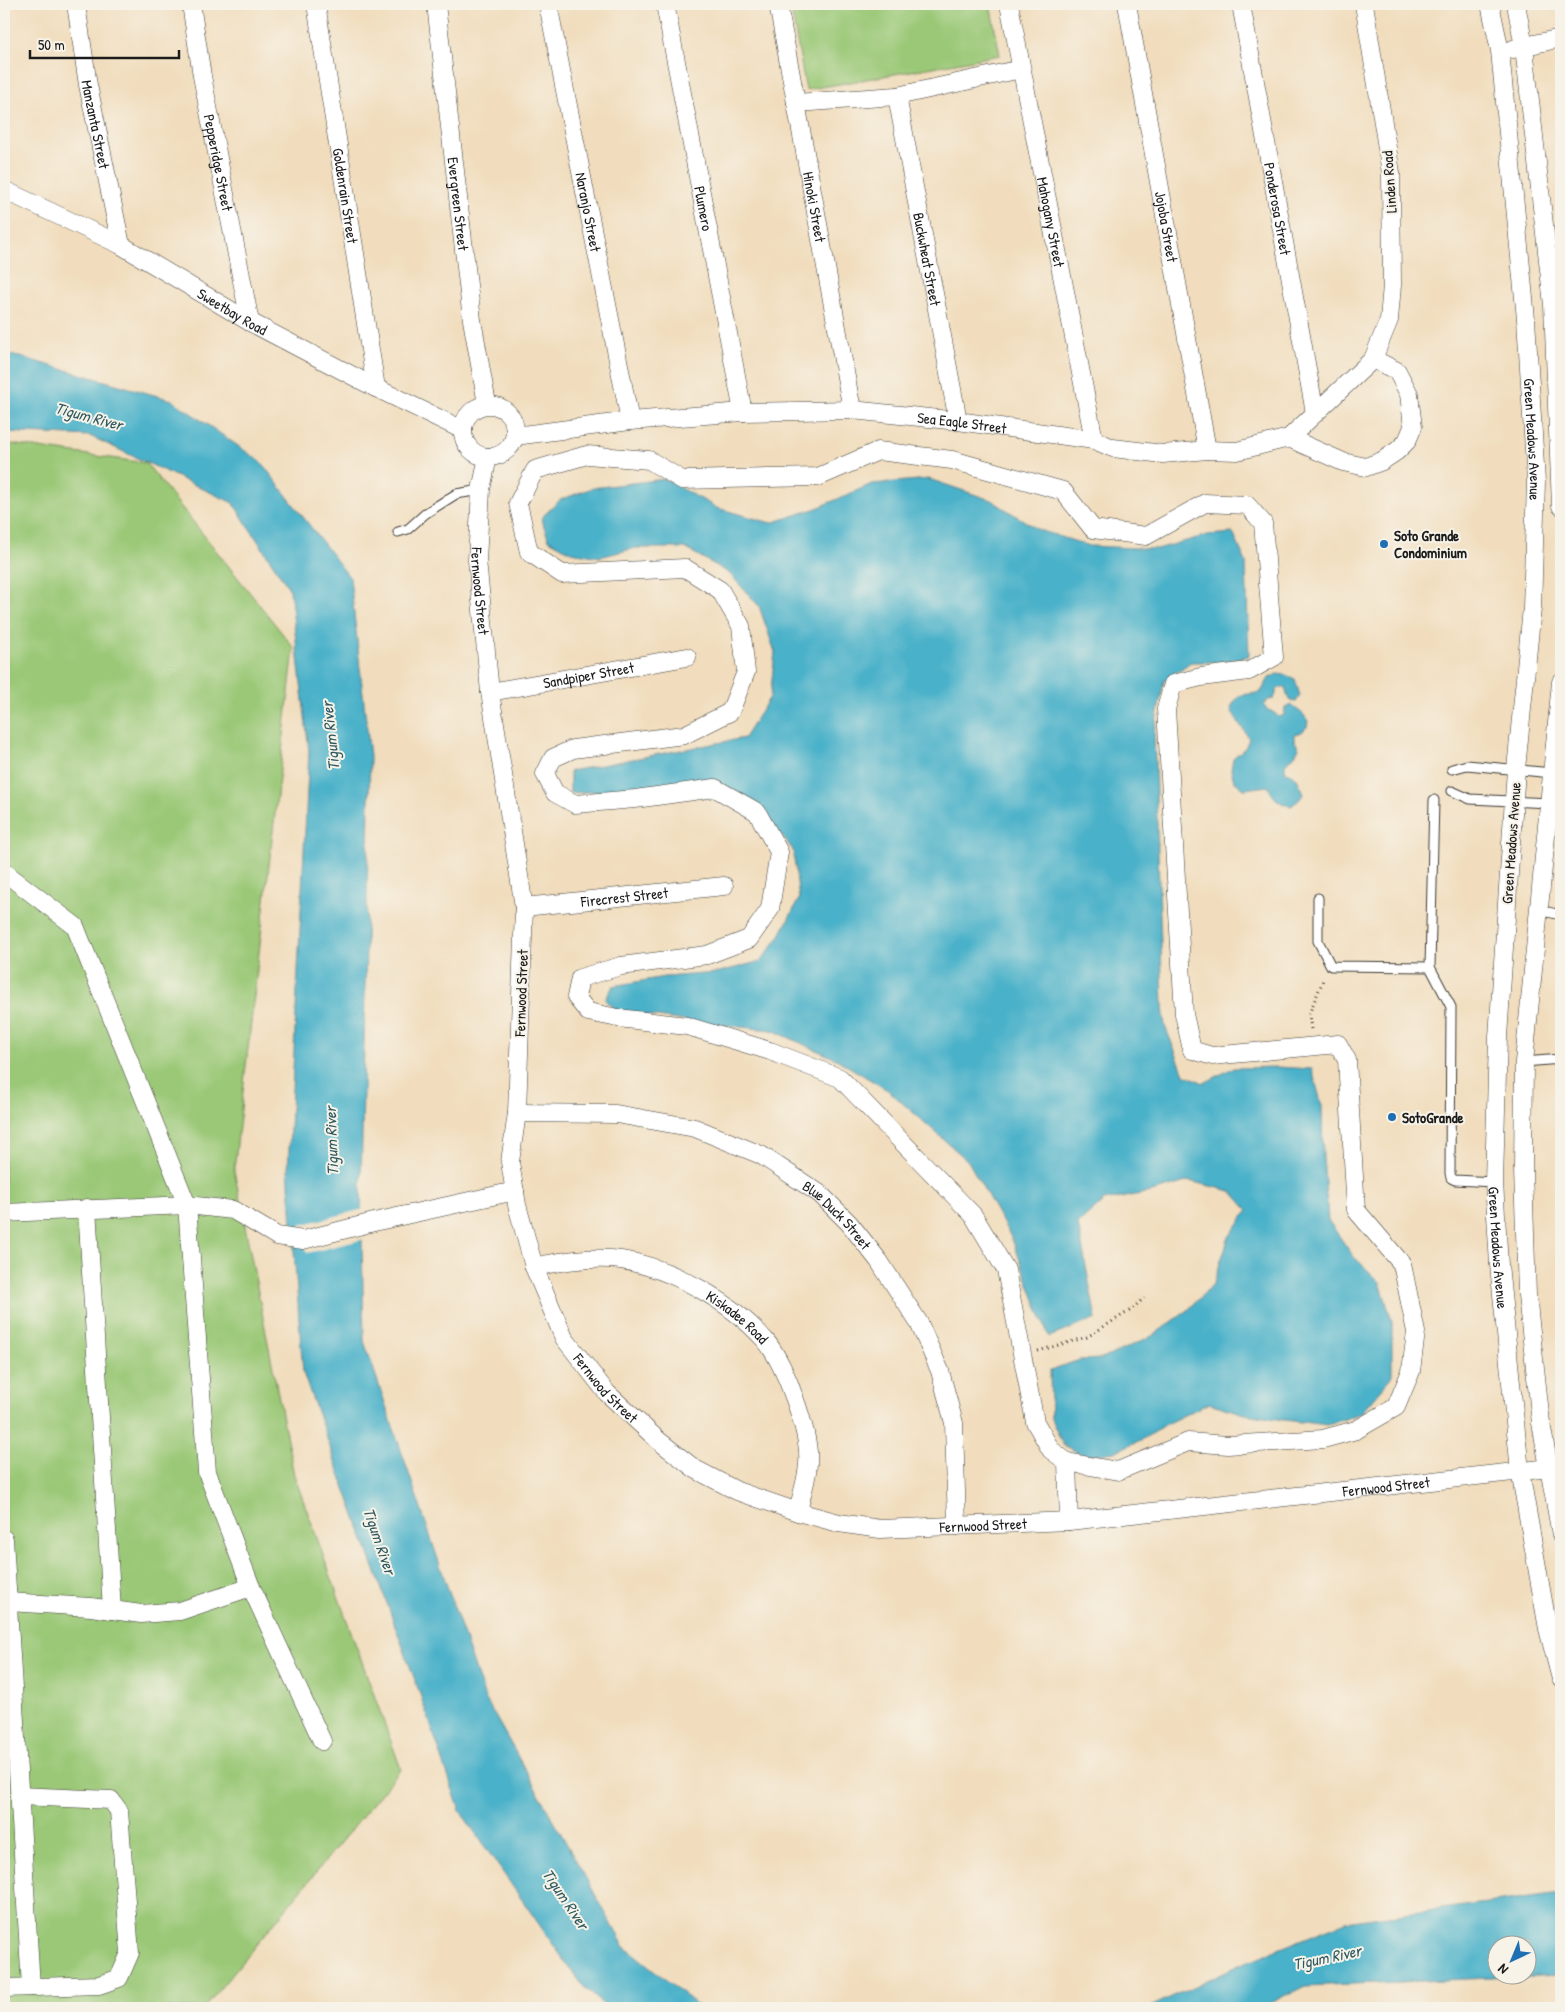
<svg xmlns="http://www.w3.org/2000/svg" width="1565" height="2012" viewBox="0 0 1565 2012" font-family="'Patrick Hand',sans-serif">
  <rect width="100%" height="100%" fill="#f7f3e8"/>
  <filter id="ink" filterUnits="userSpaceOnUse"><feTurbulence type="fractalNoise" baseFrequency=".02" numOctaves="2"/><feDisplacementMap in="SourceGraphic" scale="10" xChannelSelector="R" yChannelSelector="G"/><feConvolveMatrix kernelMatrix="1 2 1 2 8 2 1 2 1" color-interpolation-filters="sRGB"/></filter>
  <filter id="wash" filterUnits="userSpaceOnUse"><feTurbulence type="fractalNoise" baseFrequency=".0096" numOctaves="4" result="noise"/><feDisplacementMap in="SourceGraphic" scale="20" xChannelSelector="R" yChannelSelector="G"/><feGaussianBlur stdDeviation="1.12" result="paint"/><feColorMatrix in="noise" values="0 0 0 0 0 0 0 0 0 0 0 0 0 0 0 0 0 1.4 0 .05"/><feComposite in="paint" operator="in"/></filter>
  <g filter="url(#wash)">
    <rect width="100%" height="100%" fill="#f1ddbd"/>
    <g fill="#9ac876" stroke="#5b7249">
      <path d="M 790,4 L 990,4 L 1000,55 L 806,90 Z"/>
      <path d="M 4,443 L 146,463 L 294,648 L 234,1170 L 294,1475 L 401,1769 L 204,2008 L 4,2008 Z"/>
    </g>
    <g fill="#4ab1c9" stroke="#336672" fill-rule="evenodd">
      <path d="M 4,354 L 20,357 L 172,400 L 261,462 L 350,578 L 370,756 L 361,1185 L 364,1341 L 485,1698 L 624,1946 L 701,2008 L 607,2008 L 580,1983 L 460,1811 L 420,1694 L 303,1373 L 288,1169 L 309,751 L 290,590 L 233,503 L 90,436 L 4,432 Z"/>
      <path d="M 665,479 L 717,508 L 771,523 L 817,508 L 872,484 L 929,479 L 991,500 L 1039,530 L 1090,546 L 1157,549 L 1208,535 L 1233,533 L 1246,562 L 1249,656 L 1221,662 L 1191,662 L 1164,681 L 1154,732 L 1163,1005 L 1165,1026 L 1184,1074 L 1204,1083 L 1233,1068 L 1277,1067 L 1312,1069 L 1322,1106 L 1323,1157 L 1328,1220 L 1353,1256 L 1380,1282 L 1392,1321 L 1392,1377 L 1361,1413 L 1328,1425 L 1284,1420 L 1245,1414 L 1209,1403 L 1168,1423 L 1143,1439 L 1114,1452 L 1085,1456 L 1063,1445 L 1051,1419 L 1050,1370 L 1080,1360 L 1102,1359 L 1152,1336 L 1187,1311 L 1213,1284 L 1229,1237 L 1248,1210 L 1231,1191 L 1189,1181 L 1156,1191 L 1104,1201 L 1078,1224 L 1096,1319 L 1049,1337 L 1012,1239 L 968,1161 L 889,1091 L 836,1059 L 772,1030 L 699,1023 L 616,1011 L 605,1000 L 613,986 L 664,977 L 716,973 L 761,961 L 779,937 L 799,899 L 793,850 L 757,803 L 710,779 L 627,790 L 570,793 L 570,771 L 744,738 L 770,697 L 775,652 L 759,606 L 729,573 L 685,548 L 635,548 L 600,557 L 571,552 L 549,540 L 541,518 L 560,500 L 592,488 Z"/>
      <path d="M 1277,674 L 1286,675 L 1295,679 L 1300,696 L 1296,701 L 1289,700 L 1285,687 L 1278,688 L 1274,699 L 1268,700 L 1264,705 L 1266,709 L 1273,712 L 1279,717 L 1284,715 L 1285,708 L 1291,705 L 1303,714 L 1308,721 L 1307,727 L 1302,732 L 1294,734 L 1294,740 L 1299,748 L 1295,755 L 1285,764 L 1285,771 L 1296,777 L 1304,793 L 1299,800 L 1291,806 C 1278,803 1273,798 1268,786 L 1244,789 L 1234,781 L 1231,770 L 1233,758 L 1245,748 L 1249,739 C 1244,728 1234,720 1231,708 C 1239,691 1245,696 1261,692 L 1269,678 Z"/>
      <path d="M 1561,1893 L 1561,1975 L 1305,1986 L 1261,2008 L 1148,2008 L 1239,1965 L 1345,1922 ZM 1498,1944 L 1528,1944 L 1528,1974 L 1498,1974 Z"/>
    </g>
    <path fill="#f1ddbd" d="M 364,1209 L 365,1239 L 307,1253 L 300,1225 Z"/>
  </g>
  <g filter="url(#ink)">
    <g fill="none" stroke-linecap="round" stroke-linejoin="round">
      <g stroke="#3c3934" stroke-width="11">
        <g id="lane">
          <path d="M 398,532 L 408,529 L 426,513 L 456,494 L 481,490"/>
          <path d="M 1452,769 L 1467,765 L 1552,773"/>
          <path d="M 1452,791 L 1470,799 L 1550,803"/>
          <path d="M 1434,800 L 1430,967 L 1451,1007 L 1450,1173 L 1451,1178 L 1455,1180 L 1494,1182"/>
          <path d="M 1318,898 L 1318,941 L 1331,966 L 1430,967"/>
          <path d="M 1539,910 L 1561,915"/>
          <path d="M 1524,1062 L 1561,1059"/>
        </g>
      </g>
      <g stroke="#3c3934" stroke-width="19">
        <g id="street">
          <path id="s1" d="M 76,4 L 88,85 L 121,245"/>
          <path id="s2" d="M 191,4 L 202,76 L 250,322"/>
          <path id="s3" d="M 316,4 L 376,388"/>
          <path id="s4" d="M 436,4 L 472,320 L 487,404"/>
          <path id="s5" d="M 548,4 L 630,421"/>
          <path id="s6" d="M 665,4 L 743,412"/>
          <path id="s7" d="M 778,4 L 852,410"/>
          <path id="s8" d="M 1009,4 L 1094,440"/>
          <path id="s9" d="M 1127,4 L 1207,450"/>
          <path id="s10" d="M 1241,4 L 1315,413"/>
          <path id="s11" d="M 1490,4 L 1500,51 L 1526,319 L 1536,482 L 1532,608 L 1516,769 L 1498,1037 L 1494,1182 L 1499,1265 L 1520,1471 L 1548,1629 L 1561,1679"/>
          <path d="M 1516,4 L 1524,47 L 1553,305 L 1561,506"/>
          <path d="M 1513,49 L 1561,38"/>
          <path id="s12" d="M 897,96 L 958,421"/>
          <path d="M 796,103 L 897,96 L 1021,69"/>
          <path id="s13" d="M 4,190 L 121,245 L 250,322 L 376,388 L 463,430"/>
          <circle cx="489" cy="431" r="26"/>
          <path id="s14" d="M 515,436 L 630,421 L 743,412 L 852,410 L 958,421 L 1094,440 L 1113,448 L 1163,454 L 1207,450 L 1237,451 L 1289,438 L 1373,359 L 1389,320 L 1392,285 L 1391,173 L 1364,4"/>
          <path d="M 1289,438 L 1343,462 L 1366,467 L 1382,461 L 1397,451 L 1407,441 L 1413,427 L 1409,394 L 1397,371 L 1373,359"/>
          <path id="s15" d="M 488,457 L 481,490 L 477,560 L 490,692 L 524,907 L 517,1113 L 510,1162 L 517,1205 L 534,1267 L 564,1338 L 607,1393 L 659,1441 L 695,1469 L 737,1491 L 798,1512 L 839,1523 L 880,1529 L 1069,1521 L 1550,1468"/>
          <path d="M 1561,682 L 1524,1062 L 1523,1170 L 1527,1295 L 1541,1423 L 1561,1535"/>
          <path id="s16" d="M 490,692 L 687,657"/>
          <path d="M 4,872 L 75,926 L 187,1205 L 207,1472 L 251,1587 L 322,1741"/>
          <path id="s17" d="M 524,907 L 724,886"/>
          <path id="s18" d="M 517,1113 L 616,1114 L 695,1128 L 761,1155 L 820,1194 L 849,1223 L 879,1261 L 919,1323 L 940,1371 L 954,1423 L 957,1526"/>
          <path d="M 87,1208 L 112,1610"/>
          <path d="M 4,1213 L 187,1205 L 233,1210 L 277,1236 L 303,1240 L 374,1222 L 515,1191"/>
          <path id="s19" d="M 534,1267 C 562,1261 592,1256 621,1260 C 672,1268 730,1301 765,1340 C 777,1354 788,1379 794,1397 C 801,1416 810,1444 808,1464 C 807,1480 801,1496 798,1512"/>
          <path d="M 1067,1462 L 1118,1471 L 1188,1442 L 1228,1445 L 1323,1439 L 1356,1430 L 1396,1407 L 1411,1371 L 1416,1332 L 1402,1264 L 1356,1210 L 1347,1060 L 1338,1044 L 1212,1056 L 1192,1050 L 1184,1014 L 1166,709 L 1173,684 L 1201,677 L 1249,671 L 1274,657 L 1263,523 L 1247,505 L 1205,503 L 1146,536 L 1093,529 L 1063,491 L 952,460 L 878,451 L 818,477 L 682,480 L 649,460 L 587,455 L 535,470 L 518,503 L 529,552 L 562,574 L 685,568 L 720,590 L 741,626 L 746,672 L 730,712 L 684,735 L 573,749 L 553,758 L 545,774 L 555,793 L 575,804 L 635,799 L 715,788 L 757,812 L 779,852 L 770,909 L 749,939 L 707,955 L 621,966 L 580,978 L 576,997 L 588,1012 L 618,1018 L 687,1026 L 770,1051 L 840,1078 L 973,1215 L 1006,1270 L 1035,1422 L 1051,1450 L 1067,1462 L 1069,1521"/>
          <path d="M 4,1539 L 31,1987"/>
          <path d="M 8,1602 L 91,1607 L 141,1614 L 180,1611 L 251,1587"/>
          <path d="M 4,1988 L 99,1985 L 119,1978 L 130,1953 L 119,1811 L 111,1800 L 19,1796"/>
        </g>
      </g>
      <g stroke="#3c3934" stroke-width="3" stroke-dasharray="1 4" stroke-linecap="butt">
        <path d="M 1311,1029 L 1309,1014 L 1324,978"/>
        <path d="M 1038,1351 L 1087,1337 L 1131,1310 L 1144,1298"/>
      </g>
      <use href="#lane" stroke="#fff" stroke-width="9"/>
      <use href="#street" stroke="#fff" stroke-width="18"/>
    </g>
  </g>
  <g fill="#1f6fb2" stroke="#f7f3e8" stroke-width="2">
    <circle cx="1384" cy="544" r="5"/>
    <circle cx="1392" cy="1117" r="5"/>
  </g>
  <g text-anchor="middle" dominant-baseline="central" stroke-width="4" stroke-linejoin="round" paint-order="stroke">
    <g font-size="15" fill="#1c1c1c" stroke="#f7f3e8">
      <text stroke="none"><textPath href="#s1" startOffset="122">Manzanta Street</textPath></text>
      <text stroke="none"><textPath href="#s2" startOffset="161">Pepperidge Street</textPath></text>
      <text transform="translate(1389 182) rotate(-94)">Linden Road</text>
      <text stroke="none"><textPath href="#s3" startOffset="194">Goldenrain Street</textPath></text>
      <text stroke="none"><textPath href="#s4" startOffset="201">Evergreen Street</textPath></text>
      <text stroke="none"><textPath href="#s7" startOffset="206">Hinoki Street</textPath></text>
      <text stroke="none"><textPath href="#s6" startOffset="208">Plumero</textPath></text>
      <text stroke="none"><textPath href="#s10" startOffset="208">Ponderosa Street</textPath></text>
      <text stroke="none"><textPath href="#s5" startOffset="212">Naranjo Street</textPath></text>
      <text stroke="none"><textPath href="#s8" startOffset="222">Mahogany Street</textPath></text>
      <text stroke="none"><textPath href="#s9" startOffset="226">Jojoba Street</textPath></text>
      <text stroke="none"><textPath href="#s12" startOffset="166">Buckwheat Street</textPath></text>
      <text stroke="none"><textPath href="#s13" startOffset="259">Sweetbay Road</textPath></text>
      <text stroke="none"><textPath href="#s14" startOffset="449">Sea Eagle Street</textPath></text>
      <text stroke="none"><textPath href="#s11" startOffset="438">Green Meadows Avenue</textPath></text>
      <text stroke="none"><textPath href="#s15" startOffset="135">Fernwood Street</textPath></text>
      <text stroke="none"><textPath href="#s16" startOffset="100">Sandpiper Street</textPath></text>
      <text transform="translate(1511 843) rotate(-86)">Green Meadows Avenue</text>
      <text stroke="none"><textPath href="#s17" startOffset="101">Firecrest Street</textPath></text>
      <text transform="translate(521 993) rotate(-88)">Fernwood Street</text>
      <text stroke="none"><textPath href="#s18" startOffset="348">Blue Duck Street</textPath></text>
      <text stroke="none"><textPath href="#s11" startOffset="1248">Green Meadows Avenue</textPath></text>
      <text stroke="none"><textPath href="#s19" startOffset="219">Kiskadee Road</textPath></text>
      <text stroke="none"><textPath href="#s15" startOffset="960">Fernwood Street</textPath></text>
      <text stroke="none"><textPath href="#s15" startOffset="1785">Fernwood Street</textPath></text>
      <text stroke="none"><textPath href="#s15" startOffset="1380">Fernwood Street</textPath></text>
    </g>
    <g font-size="15" font-weight="bold" fill="#1c1c1c" stroke="#f7f3e8" text-anchor="start">
      <text x="1394" y="535">Soto Grande<tspan x="1394" dy="17">Condominium</tspan></text>
      <text x="1402" y="1117">SotoGrande</text>
    </g>
    <g font-size="16" font-style="italic" fill="#2e5861" stroke="#f7f3e8">
      <text transform="translate(89 416) rotate(15)">Tigum River</text>
      <text transform="translate(330 736) rotate(-96)">Tigum River</text>
      <text transform="translate(331 1141) rotate(-92)">Tigum River</text>
      <text transform="translate(380 1541) rotate(71)">Tigum River</text>
      <text transform="translate(566 1899) rotate(56)">Tigum River</text>
      <text transform="translate(1327 1957) rotate(-12)">Tigum River</text>
    </g>
  </g>
  <rect width="1565" height="2012" fill="none" stroke="#f7f3e8" stroke-width="20"/>
  <g transform="translate(1512 1960) rotate(224)"><circle r="24" fill="#f7f3e8" stroke="#9f9d96"/>
  <path d="M0-4L9 19L0 12L-9 19Z" fill="#1f6fb2"/>
  <text y="-8" font-size="14" font-weight="bold" text-anchor="middle" fill="#1c1c1c">N</text>
  </g>
  <path d="M30 50v8h149v-8" fill="none" stroke="#1c1c1c" stroke-width="2.5"/>
  <text x="38" y="50" font-size="15" fill="#1c1c1c" stroke="#f7f3e8" stroke-width="4" paint-order="stroke">50 m</text>
</svg>
